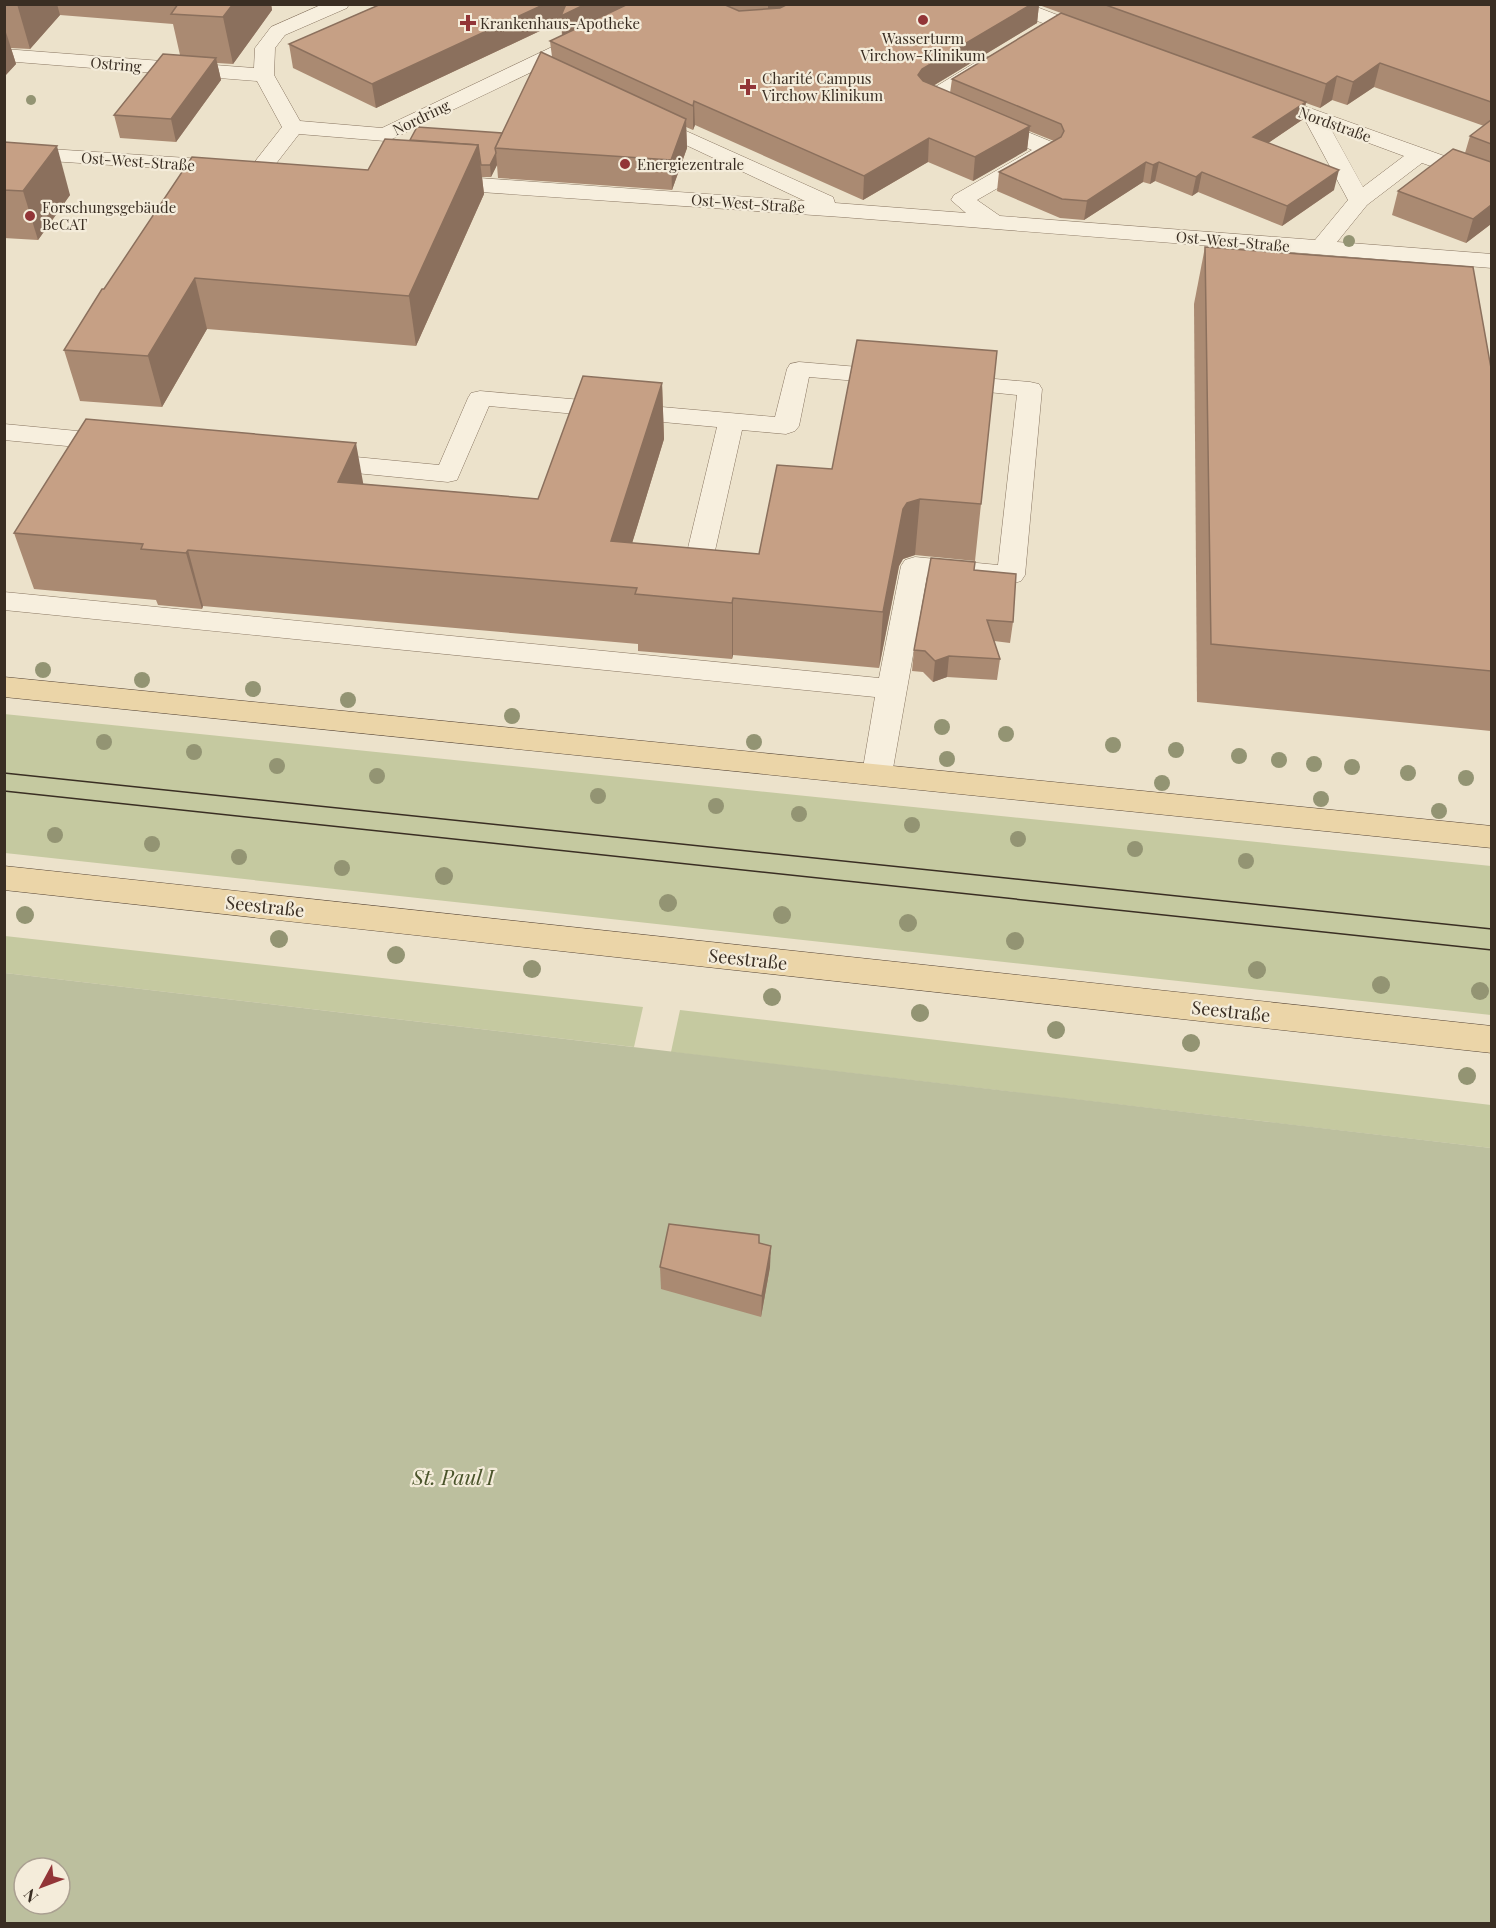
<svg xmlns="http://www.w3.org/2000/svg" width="1496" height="1928" viewBox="0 0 1496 1928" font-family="'Playfair Display',serif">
  <rect width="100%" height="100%" fill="#ece2cb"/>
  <g fill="#c5c9a0">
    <path d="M 4,714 L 1491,866 L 1491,1015 L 5,853 Z"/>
    <path d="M 5,936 L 643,1007 L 634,1047 L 5,973 Z"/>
    <path d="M 680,1010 L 1491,1105 L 1491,1148 L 671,1052 Z"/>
  </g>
  <path fill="#bcbf9e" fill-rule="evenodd" d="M 5,973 L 1491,1148 L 1491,1923 L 5,1924 ZM 24,1868 L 60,1868 L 60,1904 L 24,1904 Z"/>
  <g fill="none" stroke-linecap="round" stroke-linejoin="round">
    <g stroke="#887561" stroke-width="1">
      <g id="minor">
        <path d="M 323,4 L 349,4 L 347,8 L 285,35 L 275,48 L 274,75 L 300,121 L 382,128 L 642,4 L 667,4 L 665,8 L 392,139 L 385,141 L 299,134 L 268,174 L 260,175 L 252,174 L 249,169 L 282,127 L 257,81 L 4,61 L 4,49 L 254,68 L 255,48 L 271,27 Z"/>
        <path d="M 1001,4 L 1029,4 L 1099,31 L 1102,35 L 1099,39 L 1085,39 L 1003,8 Z"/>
        <path d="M 988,57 L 995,59 L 998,63 L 995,67 L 945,98 L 1057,144 L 1060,149 L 1057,154 L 977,200 L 1000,216 L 1315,240 L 1348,200 L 1305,120 L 1255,101 L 1252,97 L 1255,93 L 1262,91 L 1492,173 L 1492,187 L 1422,163 L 1367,205 L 1337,242 L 1492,254 L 1492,268 L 842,217 L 437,189 L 429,187 L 426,182 L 429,177 L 437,175 L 805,201 L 639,123 L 636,119 L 639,115 L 646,113 L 833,197 L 835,203 L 966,213 L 951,200 L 954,195 L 1032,150 L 922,103 L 919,99 L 922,95 L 981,59 ZM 1331,129 L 1404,156 L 1363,187 Z"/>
        <path d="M 4,146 L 233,161 L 241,162 L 244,167 L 241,172 L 233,173 L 4,158 Z"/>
        <path d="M 799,362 L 894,370 L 903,372 L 906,377 L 903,382 L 894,384 L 809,377 L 799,426 L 795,431 L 786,434 L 742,430 L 710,573 L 706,579 L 696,582 L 686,579 L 682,573 L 717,427 L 489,406 L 457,480 L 448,482 L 314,469 L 305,466 L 301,461 L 305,456 L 314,453 L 439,465 L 468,398 L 471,393 L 480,391 L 775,417 L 787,369 L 790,364 Z"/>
        <path d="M 948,375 L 1030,382 L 1039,384 L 1042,389 L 1025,575 L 1021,581 L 1011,584 L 927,576 L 892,774 L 888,782 L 877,785 L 866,782 L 862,774 L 875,697 L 4,610 L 4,592 L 879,678 L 901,566 L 905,560 L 915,557 L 998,565 L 1017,395 L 939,387 L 936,382 L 939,377 Z"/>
        <path d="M 4,424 L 119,435 L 128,438 L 132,443 L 128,448 L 119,451 L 4,440 Z"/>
      </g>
    </g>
    <g stroke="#564434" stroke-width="1">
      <g id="major">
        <path d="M 4,677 L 1492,826 L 1492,848 L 4,697 Z"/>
        <path d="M 4,866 L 1492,1026 L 1492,1053 L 4,890 Z"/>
      </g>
    </g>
    <use href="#minor" fill="#f7efde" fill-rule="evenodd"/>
    <use href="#major" fill="#ebd5a8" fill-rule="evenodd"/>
    <g stroke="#3a2e23" stroke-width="1.5">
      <path d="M 4,773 L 1492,929"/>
      <path d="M 4,791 L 1492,950"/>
    </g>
  </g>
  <g fill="#939473">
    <circle cx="31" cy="100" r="5"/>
    <circle cx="1349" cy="241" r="6"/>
    <circle cx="43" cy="670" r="8"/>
    <circle cx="142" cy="680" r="8"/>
    <circle cx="253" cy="689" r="8"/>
    <circle cx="348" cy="700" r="8"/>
    <circle cx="512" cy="716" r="8"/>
    <circle cx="942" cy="727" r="8"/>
    <circle cx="1006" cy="734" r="8"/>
    <circle cx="104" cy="742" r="8"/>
    <circle cx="754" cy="742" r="8"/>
    <circle cx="1113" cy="745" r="8"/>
    <circle cx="1176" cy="750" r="8"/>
    <circle cx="194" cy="752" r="8"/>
    <circle cx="1239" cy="756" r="8"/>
    <circle cx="947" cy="759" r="8"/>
    <circle cx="1279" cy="760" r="8"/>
    <circle cx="1314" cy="764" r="8"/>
    <circle cx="277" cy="766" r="8"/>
    <circle cx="1352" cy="767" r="8"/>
    <circle cx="1408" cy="773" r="8"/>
    <circle cx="377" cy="776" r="8"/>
    <circle cx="1466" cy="778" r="8"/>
    <circle cx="1162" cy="783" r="8"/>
    <circle cx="598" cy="796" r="8"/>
    <circle cx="1321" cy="799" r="8"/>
    <circle cx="716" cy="806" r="8"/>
    <circle cx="1439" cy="811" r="8"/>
    <circle cx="799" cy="814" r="8"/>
    <circle cx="912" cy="825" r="8"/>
    <circle cx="55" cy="835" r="8"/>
    <circle cx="1018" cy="839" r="8"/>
    <circle cx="152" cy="844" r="8"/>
    <circle cx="1135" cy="849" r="8"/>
    <circle cx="239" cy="857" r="8"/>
    <circle cx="1246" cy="861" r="8"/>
    <circle cx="342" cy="868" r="8"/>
    <circle cx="444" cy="876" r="9"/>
    <circle cx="668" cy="903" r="9"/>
    <circle cx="25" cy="915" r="9"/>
    <circle cx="782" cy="915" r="9"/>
    <circle cx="908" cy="923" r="9"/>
    <circle cx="279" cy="939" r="9"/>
    <circle cx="1015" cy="941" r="9"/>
    <circle cx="396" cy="955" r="9"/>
    <circle cx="532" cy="969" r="9"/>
    <circle cx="1257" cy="970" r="9"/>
    <circle cx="1381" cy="985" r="9"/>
    <circle cx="1480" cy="991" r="9"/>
    <circle cx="772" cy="997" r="9"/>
    <circle cx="920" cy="1013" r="9"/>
    <circle cx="1056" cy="1030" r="9"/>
    <circle cx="1191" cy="1043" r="9"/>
    <circle cx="1467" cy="1076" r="9"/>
  </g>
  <g fill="#aa8a72" fill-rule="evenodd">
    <path d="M 4,4 L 271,4 L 272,10 L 233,64 L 217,63 L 221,80 L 176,142 L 120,138 L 114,115 L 180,55 L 173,24 L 60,15 L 30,49 L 11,48 L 16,64 L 4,77 Z"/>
    <path d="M 381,4 L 1491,4 L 1491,224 L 1466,243 L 1392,215 L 1398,191 L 1465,153 L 1470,136 L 1484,126 L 1374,87 L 1347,105 L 1332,100 L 1320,108 L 1306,103 L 1302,120 L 1268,143 L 1334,190 L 1282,226 L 1198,192 L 1192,196 L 1155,181 L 1150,184 L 1143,182 L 1084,220 L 1060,218 L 997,191 L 999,172 L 1054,141 L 1029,131 L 1027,150 L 973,181 L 928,162 L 863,200 L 695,125 L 693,130 L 686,127 L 687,148 L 672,190 L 498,178 L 497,165 L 491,177 L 482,177 L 484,194 L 416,346 L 207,329 L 162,407 L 80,401 L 64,350 L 104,289 L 368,170 L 410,140 L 502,133 L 552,57 L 550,41 L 562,36 L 561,21 L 376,108 L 293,68 L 289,44 ZM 1039,5 L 1061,13 L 952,79 L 950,93 L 933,86 L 1037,23 Z"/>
    <path d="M 4,142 L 70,195 L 38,240 L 4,238 Z"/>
    <path d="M 1205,247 L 1491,368 L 1491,731 L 1197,702 L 1194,304 Z"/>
    <path d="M 662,383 L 664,439 L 632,543 L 759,554 L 777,465 L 981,504 L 975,561 L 915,555 L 903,559 L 899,566 L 879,668 L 733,655 L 732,659 L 638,651 L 638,644 L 203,606 L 202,609 L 158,605 L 156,600 L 34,589 L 14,533 L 363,484 L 538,499 Z"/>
    <path d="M 974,570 L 1013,622 L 1010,643 L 994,641 L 1000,659 L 997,680 L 947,677 L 933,682 L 923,672 L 912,671 L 914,650 Z"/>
    <path d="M 759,1243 L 770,1267 L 761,1317 L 661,1289 L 660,1267 Z"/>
  </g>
  <g fill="#8b705d">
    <path d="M 17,4 L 57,4 L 60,15 L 30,49 Z"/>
    <path d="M 233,4 L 271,4 L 272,10 L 233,64 L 223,17 Z"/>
    <path d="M 545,4 L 636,4 L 563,39 L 561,21 L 376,108 L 372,84 Z"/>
    <path d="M 768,4 L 793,4 L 768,17 Z"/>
    <path d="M 1032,4 L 1039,4 L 1037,23 L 921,93 L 918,75 L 922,69 Z"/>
    <path d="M 4,26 L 16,64 L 4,77 Z"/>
    <path d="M 216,58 L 221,80 L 176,142 L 171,119 Z"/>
    <path d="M 1380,63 L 1374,87 L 1347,105 L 1353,82 Z"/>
    <path d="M 1337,76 L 1332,100 L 1320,108 L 1326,84 Z"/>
    <path d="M 694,101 L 695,125 L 693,130 L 693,106 Z"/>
    <path d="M 1306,102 L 1302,120 L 1249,156 L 1253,137 Z"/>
    <path d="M 686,119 L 687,148 L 672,190 L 671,160 Z"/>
    <path d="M 1030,126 L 1027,150 L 973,181 L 975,157 Z"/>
    <path d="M 929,138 L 928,162 L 863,200 L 864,176 Z"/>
    <path d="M 478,145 L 484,194 L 416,346 L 409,296 Z"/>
    <path d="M 57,146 L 70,195 L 38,240 L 23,191 Z"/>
    <path d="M 496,153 L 497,165 L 491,177 L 490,165 Z"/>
    <path d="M 1146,162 L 1143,182 L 1084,220 L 1087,201 Z"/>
    <path d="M 1159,162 L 1155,181 L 1150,184 L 1153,165 Z"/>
    <path d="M 1339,170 L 1334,190 L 1282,226 L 1287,206 Z"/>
    <path d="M 1202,172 L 1198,192 L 1192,196 L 1196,177 Z"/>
    <path d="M 1491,205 L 1491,224 L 1466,243 L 1473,219 Z"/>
    <path d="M 195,278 L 207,329 L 162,407 L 148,356 Z"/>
    <path d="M 662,383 L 664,439 L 619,586 L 611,541 Z"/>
    <path d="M 356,443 L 366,499 L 338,482 Z"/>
    <path d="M 920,499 L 915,555 L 903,559 L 899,566 L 879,668 L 883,612 L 903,509 L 907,503 Z"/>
    <path d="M 188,550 L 203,606 L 202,609 L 186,553 Z"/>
    <path d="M 733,598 L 733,655 L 732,659 L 732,603 Z"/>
    <path d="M 949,656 L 947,677 L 933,682 L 935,661 Z"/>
    <path d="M 771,1246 L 770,1267 L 761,1317 L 762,1296 Z"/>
  </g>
  <g fill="#c6a085" stroke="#8b705d" stroke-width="1.5">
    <path d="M 178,4 L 233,4 L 223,17 L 171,14 Z"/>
    <path d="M 381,4 L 545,4 L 372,84 L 289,44 Z"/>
    <path d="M 566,4 L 586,4 L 561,16 Z"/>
    <path d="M 628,4 L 723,4 L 739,11 L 780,8 L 788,4 L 1032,4 L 922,69 L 918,75 L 923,81 L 1030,126 L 975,157 L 929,138 L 864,176 L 694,101 L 693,106 L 550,41 Z"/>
    <path d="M 1103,4 L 1491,4 L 1491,102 L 1380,63 L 1353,82 L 1337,76 L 1326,84 Z"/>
    <path d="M 1061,13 L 1306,102 L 1253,137 L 1339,170 L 1287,206 L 1202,172 L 1196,177 L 1159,162 L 1153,165 L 1146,162 L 1087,201 L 1062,199 L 999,172 L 1061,137 L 1064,131 L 1061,124 L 952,79 Z"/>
    <path d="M 541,52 L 686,119 L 671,160 L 495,148 Z"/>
    <path d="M 163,54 L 216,58 L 171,119 L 114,115 Z"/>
    <path d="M 1491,120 L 1491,144 L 1470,136 Z"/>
    <path d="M 417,127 L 502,133 L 495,148 L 496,153 L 490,165 L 481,165 L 478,145 L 410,140 Z"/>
    <path d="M 385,139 L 478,145 L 409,296 L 195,278 L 148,356 L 64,350 L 102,289 L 104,289 L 192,157 L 368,170 Z"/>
    <path d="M 4,142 L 57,146 L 23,191 L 4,190 Z"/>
    <path d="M 1453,149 L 1491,162 L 1491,205 L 1473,219 L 1398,191 Z"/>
    <path d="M 1205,247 L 1473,267 L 1491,368 L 1491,671 L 1211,644 Z"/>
    <path d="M 857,340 L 997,351 L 981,504 L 920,499 L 907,503 L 903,509 L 883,612 L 733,598 L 732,603 L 635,594 L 637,588 L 188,550 L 186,553 L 141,549 L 143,544 L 14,533 L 86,419 L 356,443 L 338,482 L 538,499 L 583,376 L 662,383 L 611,541 L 759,554 L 777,465 L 832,469 Z"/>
    <path d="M 931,558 L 975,562 L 974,570 L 1016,574 L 1013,622 L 987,620 L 1000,659 L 949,656 L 935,661 L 925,651 L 914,650 Z"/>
    <path d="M 669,1224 L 759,1235 L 759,1243 L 771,1246 L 762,1296 L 660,1267 Z"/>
  </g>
  <g fill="#923537" stroke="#f4ecda" stroke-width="2">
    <circle cx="923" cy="20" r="6"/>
    <path d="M465 14h6v6h6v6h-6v6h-6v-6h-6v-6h6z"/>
    <path d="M745 78h6v6h6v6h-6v6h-6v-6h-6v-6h6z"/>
    <circle cx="625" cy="164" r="6"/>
    <circle cx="30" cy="216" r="6"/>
  </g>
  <g text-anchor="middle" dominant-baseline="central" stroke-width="4.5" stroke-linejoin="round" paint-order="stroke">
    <g font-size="15" fill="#3a2e23" stroke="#f4ecda" text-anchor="start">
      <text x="480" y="23">Krankenhaus-Apotheke</text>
      <text x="923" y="38" text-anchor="middle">Wasserturm<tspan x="923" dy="17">Virchow-Klinikum</tspan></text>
      <text x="762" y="78">Charité Campus<tspan x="762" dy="17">Virchow Klinikum</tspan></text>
      <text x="637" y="164">Energiezentrale</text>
      <text x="42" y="207">Forschungsgebäude<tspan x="42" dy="17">BeCAT</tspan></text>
    </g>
    <g font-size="15" fill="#3a2e23" stroke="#f4ecda">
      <text transform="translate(116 64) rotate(5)">Ostring</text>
      <text transform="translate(421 117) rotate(-26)">Nordring</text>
      <text transform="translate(1335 124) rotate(20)">Nordstraße</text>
      <text transform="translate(138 161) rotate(4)">Ost-West-Straße</text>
      <text transform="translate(748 203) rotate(4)">Ost-West-Straße</text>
      <text transform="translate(1233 241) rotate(5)">Ost-West-Straße</text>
    </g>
    <g font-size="18" fill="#3a2e23" stroke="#f4ecda">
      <text transform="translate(265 906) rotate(6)">Seestraße</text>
      <text transform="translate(748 959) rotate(6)">Seestraße</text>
      <text transform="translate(1231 1011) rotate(6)">Seestraße</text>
    </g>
    <g font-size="21" font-style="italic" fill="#4a542b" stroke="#f4ecda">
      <text x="453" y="1476">St. Paul I</text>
    </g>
  </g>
  <rect width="1496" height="1928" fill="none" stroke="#3a2e23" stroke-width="12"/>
  <g transform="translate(42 1886) rotate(229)"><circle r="28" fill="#f4ecda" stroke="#aaa091" stroke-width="1.5"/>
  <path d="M0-4.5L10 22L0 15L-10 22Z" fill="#923537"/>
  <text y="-9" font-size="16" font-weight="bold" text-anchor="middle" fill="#3a2e23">N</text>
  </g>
</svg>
